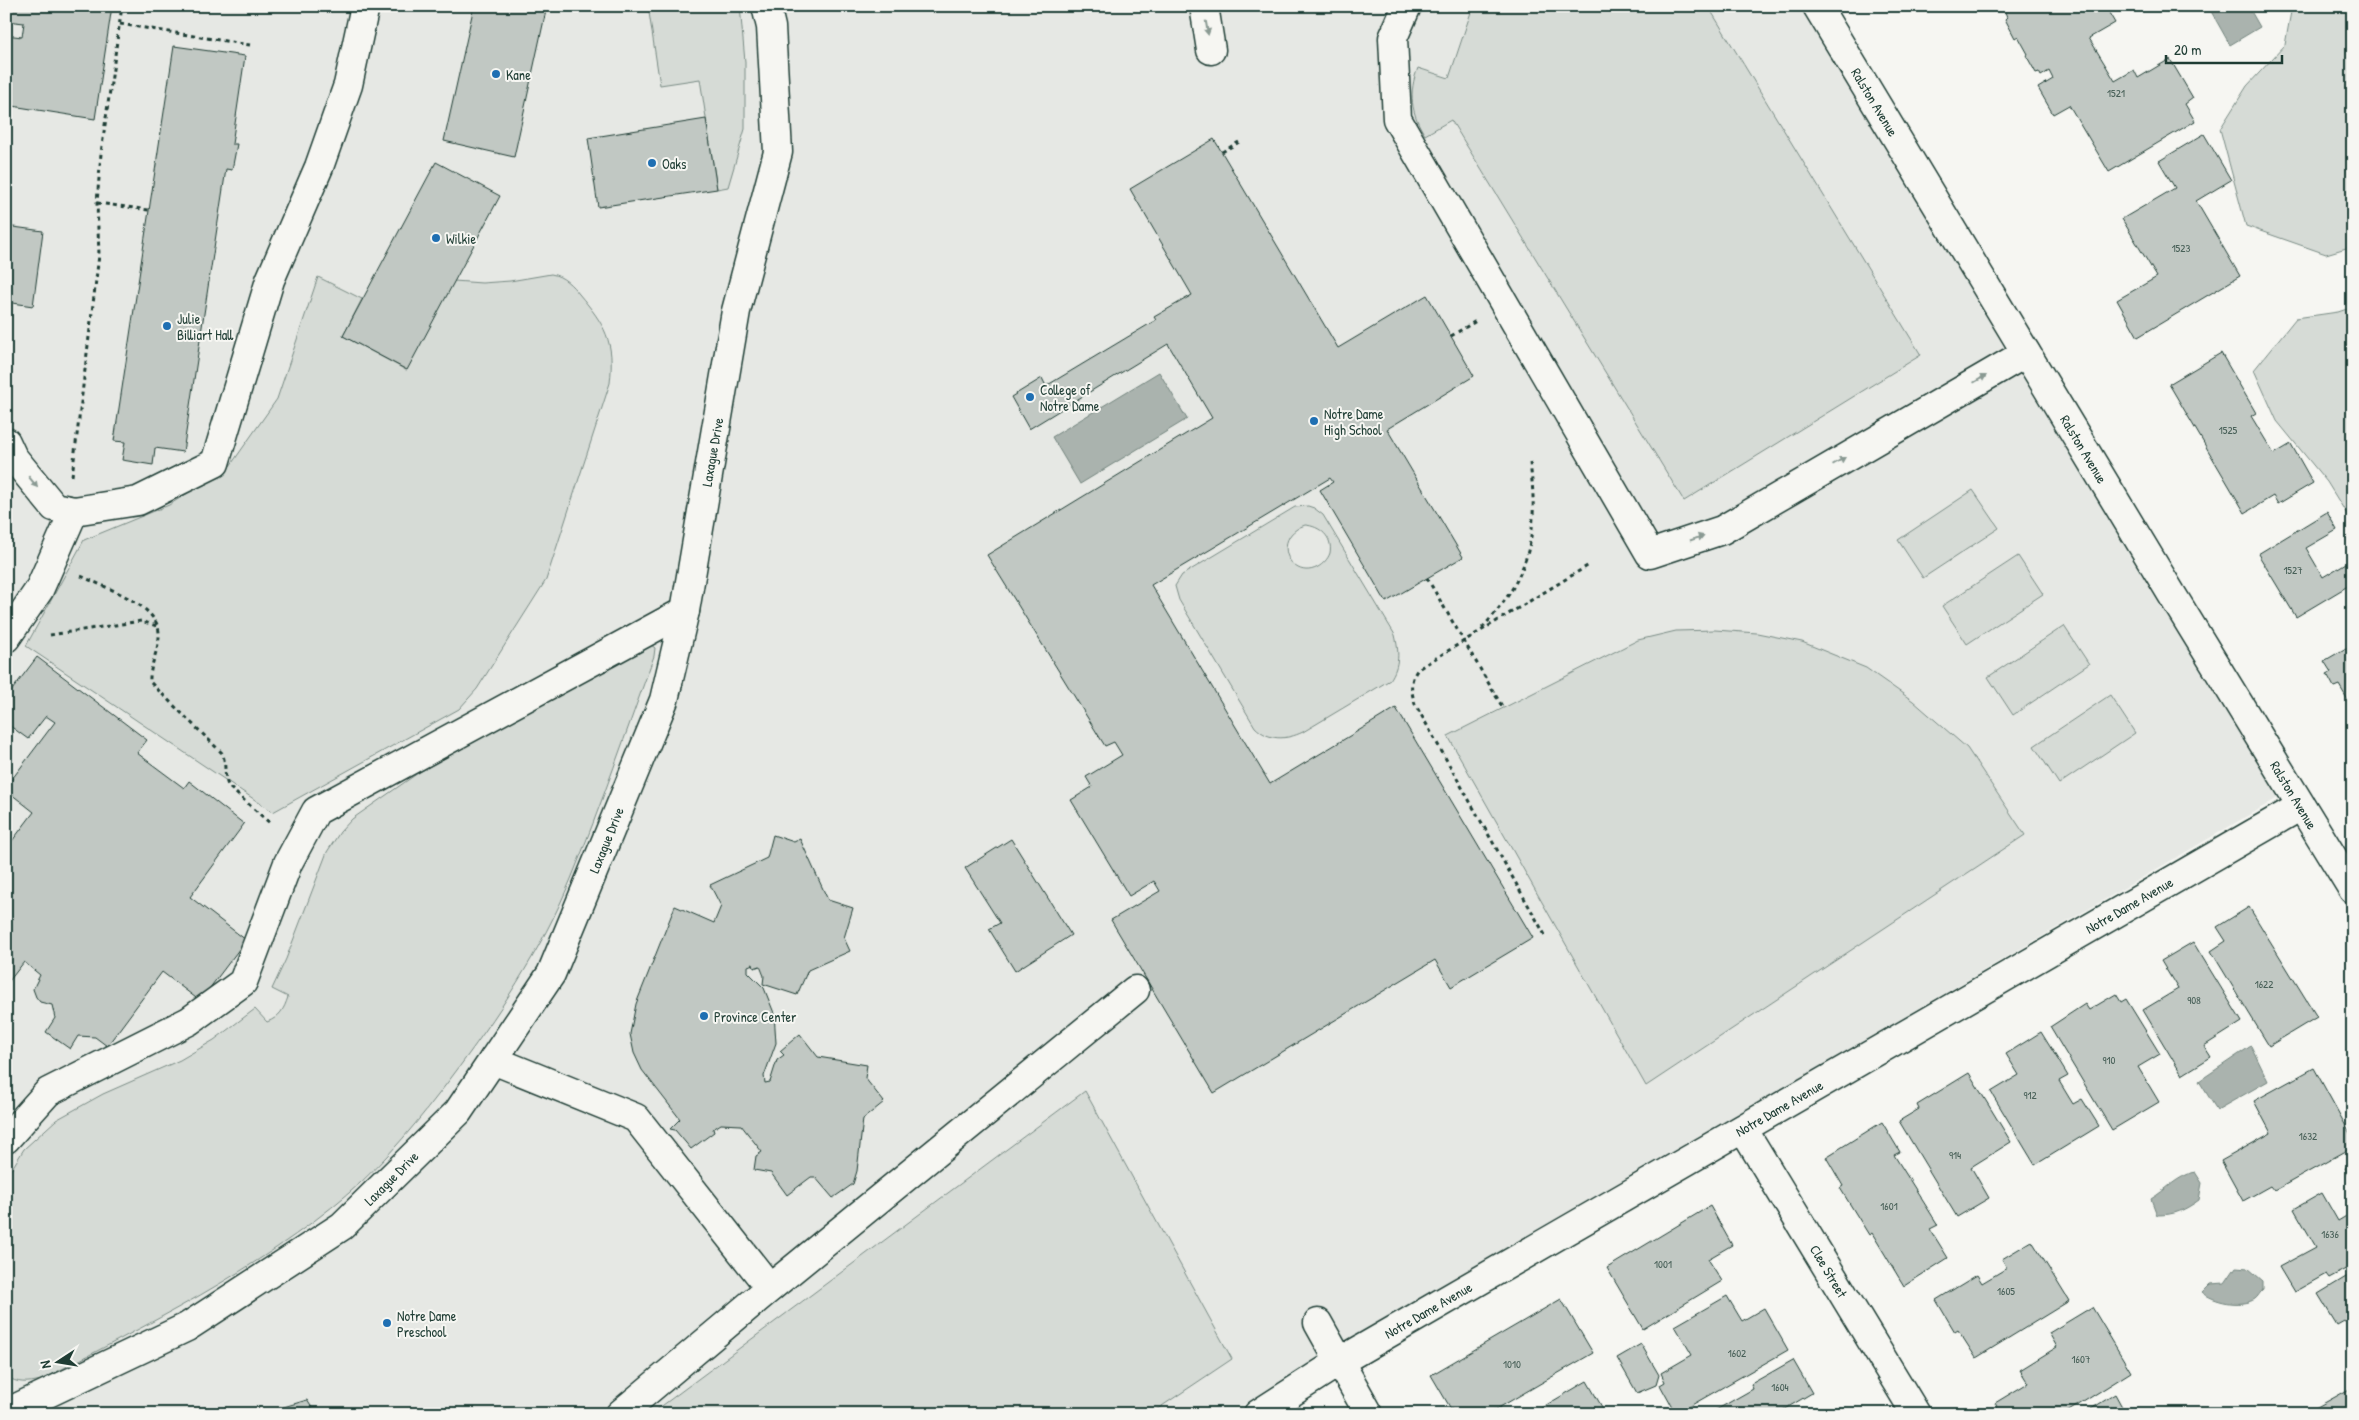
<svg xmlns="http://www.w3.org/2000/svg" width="2359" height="1420" viewBox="0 0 2359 1420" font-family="'Patrick Hand',sans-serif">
  <rect width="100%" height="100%" fill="#f6f6f2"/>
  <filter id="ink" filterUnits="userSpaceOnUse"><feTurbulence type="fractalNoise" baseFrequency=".02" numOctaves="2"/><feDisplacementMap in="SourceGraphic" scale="10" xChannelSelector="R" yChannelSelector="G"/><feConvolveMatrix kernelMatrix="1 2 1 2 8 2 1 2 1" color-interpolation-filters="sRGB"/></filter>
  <g filter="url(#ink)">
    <path fill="#e6e8e4" d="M 6,6 L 1812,6 L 2295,788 L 1228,1414 L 6,1414 Z"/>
    <g fill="#d6dbd6" stroke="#7a8c85" fill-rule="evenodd">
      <path d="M 648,6 L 740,6 L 745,62 L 745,129 L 728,187 L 717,189 L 700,79 L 660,85 Z"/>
      <path d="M 1473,6 L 1708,6 L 1921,355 L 1684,501 L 1451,120 L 1425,135 C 1411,114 1408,92 1418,68 L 1449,78 Z"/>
      <path d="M 2292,6 L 2353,6 L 2353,246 L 2326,254 L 2246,226 L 2220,129 L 2247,86 L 2285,45 Z"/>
      <path d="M 551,274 C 563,276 572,285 579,294 C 605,325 615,341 610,383 L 546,580 L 477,689 L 459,709 L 273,812 L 26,646 L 84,540 L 169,505 L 230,466 L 277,399 L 318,277 L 362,299 L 343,336 L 406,370 L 454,281 L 482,283 L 510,281 Z"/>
      <path d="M 2353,307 L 2353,524 L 2327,482 L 2277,421 L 2254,370 L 2296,318 L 2338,312 Z"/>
      <path d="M 1973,490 L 1999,528 L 1923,578 L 1898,540 Z"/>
      <path d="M 1308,506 L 1314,508 L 1323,515 L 1395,635 C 1399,652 1400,665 1390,680 L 1303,732 C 1286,740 1269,741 1255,727 L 1179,600 L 1175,586 L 1182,575 L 1295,507 ZM 1305,525 C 1320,526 1333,537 1330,553 C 1328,559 1323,564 1318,567 C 1291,582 1269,538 1305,525 Z"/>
      <path d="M 2018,556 L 2043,594 L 1967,644 L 1942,606 Z"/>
      <path d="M 2064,626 L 2089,664 L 2013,715 L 1988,677 Z"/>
      <path d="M 1715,630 L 1757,633 L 1802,642 L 1866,668 L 1913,701 L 1967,748 L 2025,835 L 1646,1086 L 1448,736 L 1638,640 L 1676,631 Z"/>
      <path d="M 650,644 L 655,648 L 654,656 C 627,730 601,806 571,879 C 541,951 497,1017 451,1078 C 421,1118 387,1160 349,1193 C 257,1271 147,1325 41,1380 C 28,1383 17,1384 6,1376 L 6,1178 L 24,1149 L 56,1120 L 103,1094 L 180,1060 L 214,1040 L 255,1009 L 267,1022 C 280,1017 284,1009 288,997 L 272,989 L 286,959 L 327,852 L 340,832 L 352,819 L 418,773 Z"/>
      <path d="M 2110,695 L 2135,733 L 2059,784 L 2034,746 Z"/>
      <path d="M 1085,1091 L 1232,1359 L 1150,1414 L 651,1414 Z"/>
    </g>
    <g fill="#aab3ae" stroke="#72847d">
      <path d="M 2208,6 L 2248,6 L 2260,27 L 2230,45 Z"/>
      <path d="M 1159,372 L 1187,419 L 1080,484 L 1052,437 Z"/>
      <path d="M 2251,1046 L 2268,1081 L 2217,1110 L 2199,1081 Z"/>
      <path d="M 2195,1172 L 2202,1183 L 2199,1200 C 2185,1210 2175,1215 2157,1215 L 2151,1199 C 2166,1190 2177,1176 2195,1172 Z"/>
      <path d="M 2236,1267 L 2248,1268 L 2263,1281 L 2263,1290 C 2260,1292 2258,1297 2255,1299 C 2241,1308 2213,1302 2202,1292 L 2210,1284 L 2225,1283 Z"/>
    </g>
    <g fill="#c1c8c3" stroke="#1f3d34">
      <path d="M 10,6 L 112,6 L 95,119 L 6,105 L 6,35 L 22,37 L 24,23 L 7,21 Z"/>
      <path d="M 474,6 L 547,6 L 514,157 L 444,141 Z"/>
      <path d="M 2014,6 L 2105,6 L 2115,23 L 2089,38 L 2115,81 L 2134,70 L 2138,78 L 2170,59 L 2193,98 L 2185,104 L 2195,121 L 2109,172 L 2069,105 L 2053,114 L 2038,88 L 2053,79 L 2049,71 L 2041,76 L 2039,72 L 2036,73 L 2026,55 L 2028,54 L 2018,36 L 2015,38 L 2005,19 L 2007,17 L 2005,12 Z"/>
      <path d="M 174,46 L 245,56 L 232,144 L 237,144 L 232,170 L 226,169 L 183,452 L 155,448 L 153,465 L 122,460 L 125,442 L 114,441 Z"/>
      <path d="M 706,119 L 717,189 L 598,207 L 588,138 Z"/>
      <path d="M 2204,134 L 2231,180 L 2196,201 L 2240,276 L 2138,337 L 2117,300 L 2157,277 L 2122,219 L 2175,188 L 2159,161 Z"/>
      <path d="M 1214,139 L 1338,348 L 1427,295 L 1474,376 L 1387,429 L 1463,557 L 1386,602 L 1320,490 L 1333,482 L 1330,478 L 1151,585 L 1270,784 L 1396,708 L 1533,938 L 1451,987 L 1435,960 L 1214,1093 L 1111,920 L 1160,891 L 1154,881 L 1129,896 L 1071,800 L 1092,787 L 1086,777 L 1122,755 L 1114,742 L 1105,746 L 987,555 L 1212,418 L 1168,344 L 1029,429 L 1011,397 L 1042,378 L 1046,386 L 1156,320 L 1154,317 L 1192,295 L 1130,189 Z"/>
      <path d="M 436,162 L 500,196 L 407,370 L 343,336 Z"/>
      <path d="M 6,226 L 43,231 L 33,306 L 6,302 Z"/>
      <path d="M 2221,353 L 2256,413 L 2251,416 L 2274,454 L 2291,444 L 2313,483 L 2278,504 L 2273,496 L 2245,513 L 2169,384 Z"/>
      <path d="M 2327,512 L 2337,530 L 2306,548 L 2323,577 L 2351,560 L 2353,583 L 2296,617 L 2258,554 Z"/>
      <path d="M 2353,644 L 2353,706 L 2352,707 L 2339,685 L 2334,687 L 2327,674 L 2331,672 L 2324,661 Z"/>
      <path d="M 37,657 L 147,740 L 137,753 L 184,788 L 189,781 L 244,824 L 190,897 L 246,940 L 200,1001 L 162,972 L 107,1046 L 95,1037 L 78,1036 L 70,1049 L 46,1032 L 55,1018 L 52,1005 L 40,1002 L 36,997 L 33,989 L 40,975 L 24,962 L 6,985 L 6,843 L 9,845 L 34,812 L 6,790 L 6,787 L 55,722 L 46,716 L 28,739 L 6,723 L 6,698 Z"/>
      <path d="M 773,835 L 794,842 L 800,839 L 828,900 L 853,908 L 844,938 L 850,951 L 808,970 L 797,995 L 763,984 L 764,976 L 760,966 L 754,968 L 753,964 L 748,966 L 748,972 L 764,988 L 774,1013 L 776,1043 L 764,1076 L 765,1083 L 770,1082 L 777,1060 L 784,1055 L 780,1051 L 800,1034 L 818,1057 L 867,1065 L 865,1078 L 884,1102 L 863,1119 L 857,1171 L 853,1184 L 833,1198 L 815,1177 L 811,1177 L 787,1195 L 771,1173 L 754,1170 L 756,1156 L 762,1152 L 741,1125 L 721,1124 L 713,1129 L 714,1132 L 691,1149 L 675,1130 L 670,1129 L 680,1119 L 642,1070 L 634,1053 L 630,1034 L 636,1004 L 675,906 L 714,923 L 721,906 L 710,885 L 767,858 Z"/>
      <path d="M 1011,839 L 1071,935 L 1015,971 L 989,929 L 1000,923 L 965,868 Z"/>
      <path d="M 2249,907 L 2317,1017 L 2269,1046 L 2211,951 L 2226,941 L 2217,927 Z"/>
      <path d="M 2193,942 L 2242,1022 L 2204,1046 L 2211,1057 L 2182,1075 L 2143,1010 L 2178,989 L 2161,961 Z"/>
      <path d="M 2116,994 L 2121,1002 L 2126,999 L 2160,1054 L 2138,1067 L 2159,1102 L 2112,1130 L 2050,1027 L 2085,1004 L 2089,1010 Z"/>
      <path d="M 2041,1032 L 2068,1076 L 2059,1081 L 2073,1104 L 2082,1099 L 2099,1126 L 2035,1165 L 1991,1092 L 2019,1075 L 2006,1054 Z"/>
      <path d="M 2314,1068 L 2353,1139 L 2353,1147 L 2274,1191 L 2270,1186 L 2243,1201 L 2221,1161 L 2271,1133 L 2254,1101 Z"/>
      <path d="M 1969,1073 L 2011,1142 L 1971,1167 L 1989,1198 L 1957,1217 L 1899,1121 L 1919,1109 L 1917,1105 Z"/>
      <path d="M 1882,1122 L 1900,1152 L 1894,1155 L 1938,1225 L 1930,1229 L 1948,1258 L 1904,1286 L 1872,1233 L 1869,1235 L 1840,1188 L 1843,1186 L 1826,1157 Z"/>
      <path d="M 2353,1163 L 2353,1183 L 2345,1168 Z"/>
      <path d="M 2322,1193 L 2338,1221 L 2353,1212 L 2353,1265 L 2329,1278 L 2326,1274 L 2294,1292 L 2279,1267 L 2316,1247 L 2294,1209 Z"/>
      <path d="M 1710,1206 L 1732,1245 L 1708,1259 L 1722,1281 L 1643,1329 L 1607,1268 Z"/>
      <path d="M 2032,1241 L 2069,1301 L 1976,1358 L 1958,1330 L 1955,1332 L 1936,1300 L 1977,1275 L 1982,1283 L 2007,1268 L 2002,1259 Z"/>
      <path d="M 2351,1274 L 2353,1316 L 2337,1325 L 2318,1294 Z"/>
      <path d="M 1727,1296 L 1742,1321 L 1764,1308 L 1788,1350 L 1676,1414 L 1660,1385 L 1665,1382 L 1661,1373 L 1692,1355 L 1675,1326 Z"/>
      <path d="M 1561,1299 L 1593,1353 L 1488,1414 L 1454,1414 L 1431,1375 Z"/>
      <path d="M 2092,1307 L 2131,1372 L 2064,1414 L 2001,1414 L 1995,1403 L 2028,1383 L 2020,1370 L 2057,1347 L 2049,1333 Z"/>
      <path d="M 1641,1344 L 1659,1375 L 1656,1385 L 1637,1393 L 1617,1358 Z"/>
      <path d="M 1793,1360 L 1812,1393 L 1783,1410 L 1785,1414 L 1709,1414 L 1753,1389 L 1751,1384 Z"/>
      <path d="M 1587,1381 L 1606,1414 L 1531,1414 Z"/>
      <path d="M 2353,1387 L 2353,1414 L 2311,1414 L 2310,1411 Z"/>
      <path d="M 2115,1394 L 2126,1414 L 2083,1414 Z"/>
      <path d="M 307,1400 L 316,1414 L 265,1414 L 267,1412 Z"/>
    </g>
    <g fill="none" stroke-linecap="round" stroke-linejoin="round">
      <g stroke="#1f3d34" stroke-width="31">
        <g id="minor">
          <path d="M 1204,6 L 1211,50"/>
          <path d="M 1407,6 L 1393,38 L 1397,119 L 1650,554 L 1722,530 L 2026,353"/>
          <path d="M 6,442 L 13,457 L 54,507 L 74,511 L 138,501 L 215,463 L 270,280 L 319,167 L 348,85 L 365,6"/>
          <path d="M 6,638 L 39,590 L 74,511"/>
          <path d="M 493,1060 L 636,1118 L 770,1288 L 620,1414"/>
          <path d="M 1743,1129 L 1916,1414"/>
          <path d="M 6,1139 L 48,1092 L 189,1021 L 243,982 L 288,863 L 316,811 L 685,611"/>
          <path d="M 770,1288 L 1135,990"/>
          <path d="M 1318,1323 L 1369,1414"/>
          <path d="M 6,1413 L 187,1327 L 342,1226 L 458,1112 L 551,974 L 664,700 L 685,611 L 736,311 L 778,152 L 771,27 L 766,6"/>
          <path d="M 1258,1414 L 1339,1362 L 2301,806"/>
        </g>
      </g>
      <g stroke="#1f3d34" stroke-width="31">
        <path id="major" d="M 1817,6 L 2171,593 L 2353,890"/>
      </g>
      <g stroke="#1f3d34" stroke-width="3" stroke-dasharray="4 4" stroke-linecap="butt">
        <path d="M 120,24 L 250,45"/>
        <path d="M 1222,152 L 1239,142"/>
        <path d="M 97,203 L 149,210"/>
        <path d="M 1451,336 L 1476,321"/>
        <path d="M 72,476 L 99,255 L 97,203 L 101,153 L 122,6"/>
        <path d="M 81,576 C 103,587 162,605 159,637 C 158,652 149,667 150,682 L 222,753 C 227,764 223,777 229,787 L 271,824"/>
        <path d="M 1427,578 L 1503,708"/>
        <path d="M 1482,628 C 1531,576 1539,532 1530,463"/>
        <path d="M 50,635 L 141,621 L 157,626"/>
        <path d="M 1545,935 L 1415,704 C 1411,691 1409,681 1418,669 L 1589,565"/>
      </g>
      <use href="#minor" stroke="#f6f6f2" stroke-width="28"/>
      <use href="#major" stroke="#f6f6f2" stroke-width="28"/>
    </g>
    <defs><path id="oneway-solid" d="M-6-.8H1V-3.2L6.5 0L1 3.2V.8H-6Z" transform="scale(1.25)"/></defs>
    <g fill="#8a9a93">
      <use href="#oneway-solid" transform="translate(1207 28) rotate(80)"/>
      <use href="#oneway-solid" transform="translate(1980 379) rotate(-30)"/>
      <use href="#oneway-solid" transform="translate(1839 461) rotate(-30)"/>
      <use href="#oneway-solid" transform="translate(33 482) rotate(51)"/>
      <use href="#oneway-solid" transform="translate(1697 538) rotate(-19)"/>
    </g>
  </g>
  <g fill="#1f6fb2" stroke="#f6f6f2" stroke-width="2">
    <circle cx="496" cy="74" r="5"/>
    <circle cx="652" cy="163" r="5"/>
    <circle cx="436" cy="238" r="5"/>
    <circle cx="167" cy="326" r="5"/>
    <circle cx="1030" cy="397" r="5"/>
    <circle cx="1314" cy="421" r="5"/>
    <circle cx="704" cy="1016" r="5"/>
    <circle cx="387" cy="1323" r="5"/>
  </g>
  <g text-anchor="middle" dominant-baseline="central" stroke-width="4" stroke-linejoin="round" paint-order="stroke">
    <g font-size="11" fill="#486058">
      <text x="2116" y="93">1521</text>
      <text x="2181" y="248">1523</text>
      <text x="2228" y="430">1525</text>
      <text x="2293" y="570">1527</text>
      <text x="2264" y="984">1622</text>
      <text x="2194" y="1000">908</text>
      <text x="2109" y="1060">910</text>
      <text x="2030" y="1095">912</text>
      <text x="2308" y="1136">1632</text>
      <text x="1955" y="1155">914</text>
      <text x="1889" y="1206">1601</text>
      <text x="2330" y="1234">1636</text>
      <text x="1663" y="1264">1001</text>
      <text x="2006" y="1291">1605</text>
      <text x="1737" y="1353">1602</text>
      <text x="2081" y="1359">1607</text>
      <text x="1512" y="1364">1010</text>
      <text x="1780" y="1387">1604</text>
    </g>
    <g font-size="14" fill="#1f3d34" stroke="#f6f6f2" text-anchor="start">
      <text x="506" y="74">Kane</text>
      <text x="662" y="163">Oaks</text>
      <text x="446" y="238">Wilkie</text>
      <text x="177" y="318">Julie<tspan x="177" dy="16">Billiart Hall</tspan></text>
      <text x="1040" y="389">College of<tspan x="1040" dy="16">Notre Dame</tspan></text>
      <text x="1324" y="413">Notre Dame<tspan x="1324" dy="16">High School</tspan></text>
      <text x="714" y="1016">Province Center</text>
      <text x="397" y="1315">Notre Dame<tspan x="397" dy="16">Preschool</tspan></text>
    </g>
    <g font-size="14" fill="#1f3d34" stroke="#f6f6f2">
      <text transform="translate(1875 102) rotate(59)">Ralston Avenue</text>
      <text transform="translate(2084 449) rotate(59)">Ralston Avenue</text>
      <text transform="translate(712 452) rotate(-80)">Laxague Drive</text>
      <text transform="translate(2294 795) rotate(59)">Ralston Avenue</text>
      <text transform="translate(606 840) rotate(-68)">Laxague Drive</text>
      <text transform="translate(2129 905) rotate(-30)">Notre Dame Avenue</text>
      <text transform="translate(1779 1108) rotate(-30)">Notre Dame Avenue</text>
      <text transform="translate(391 1178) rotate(-45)">Laxague Drive</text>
      <text transform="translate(1829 1271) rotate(59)">Clee Street</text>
      <text transform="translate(1428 1310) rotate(-30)">Notre Dame Avenue</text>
    </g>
  </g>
  <rect width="2359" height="1420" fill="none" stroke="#f6f6f2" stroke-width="25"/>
  <rect x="12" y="12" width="2334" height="1395" fill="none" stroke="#1f3d34" stroke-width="2" filter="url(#ink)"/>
  <g transform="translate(58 1362) rotate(258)" stroke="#f6f6f2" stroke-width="4" paint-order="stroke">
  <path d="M0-4L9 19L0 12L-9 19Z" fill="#1f3d34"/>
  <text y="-8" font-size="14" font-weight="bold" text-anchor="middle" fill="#1f3d34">N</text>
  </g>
  <path d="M2166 55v8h116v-8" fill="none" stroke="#1f3d34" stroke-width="2.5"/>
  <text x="2174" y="55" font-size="15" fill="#1f3d34" stroke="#f6f6f2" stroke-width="4" paint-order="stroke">20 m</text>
</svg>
